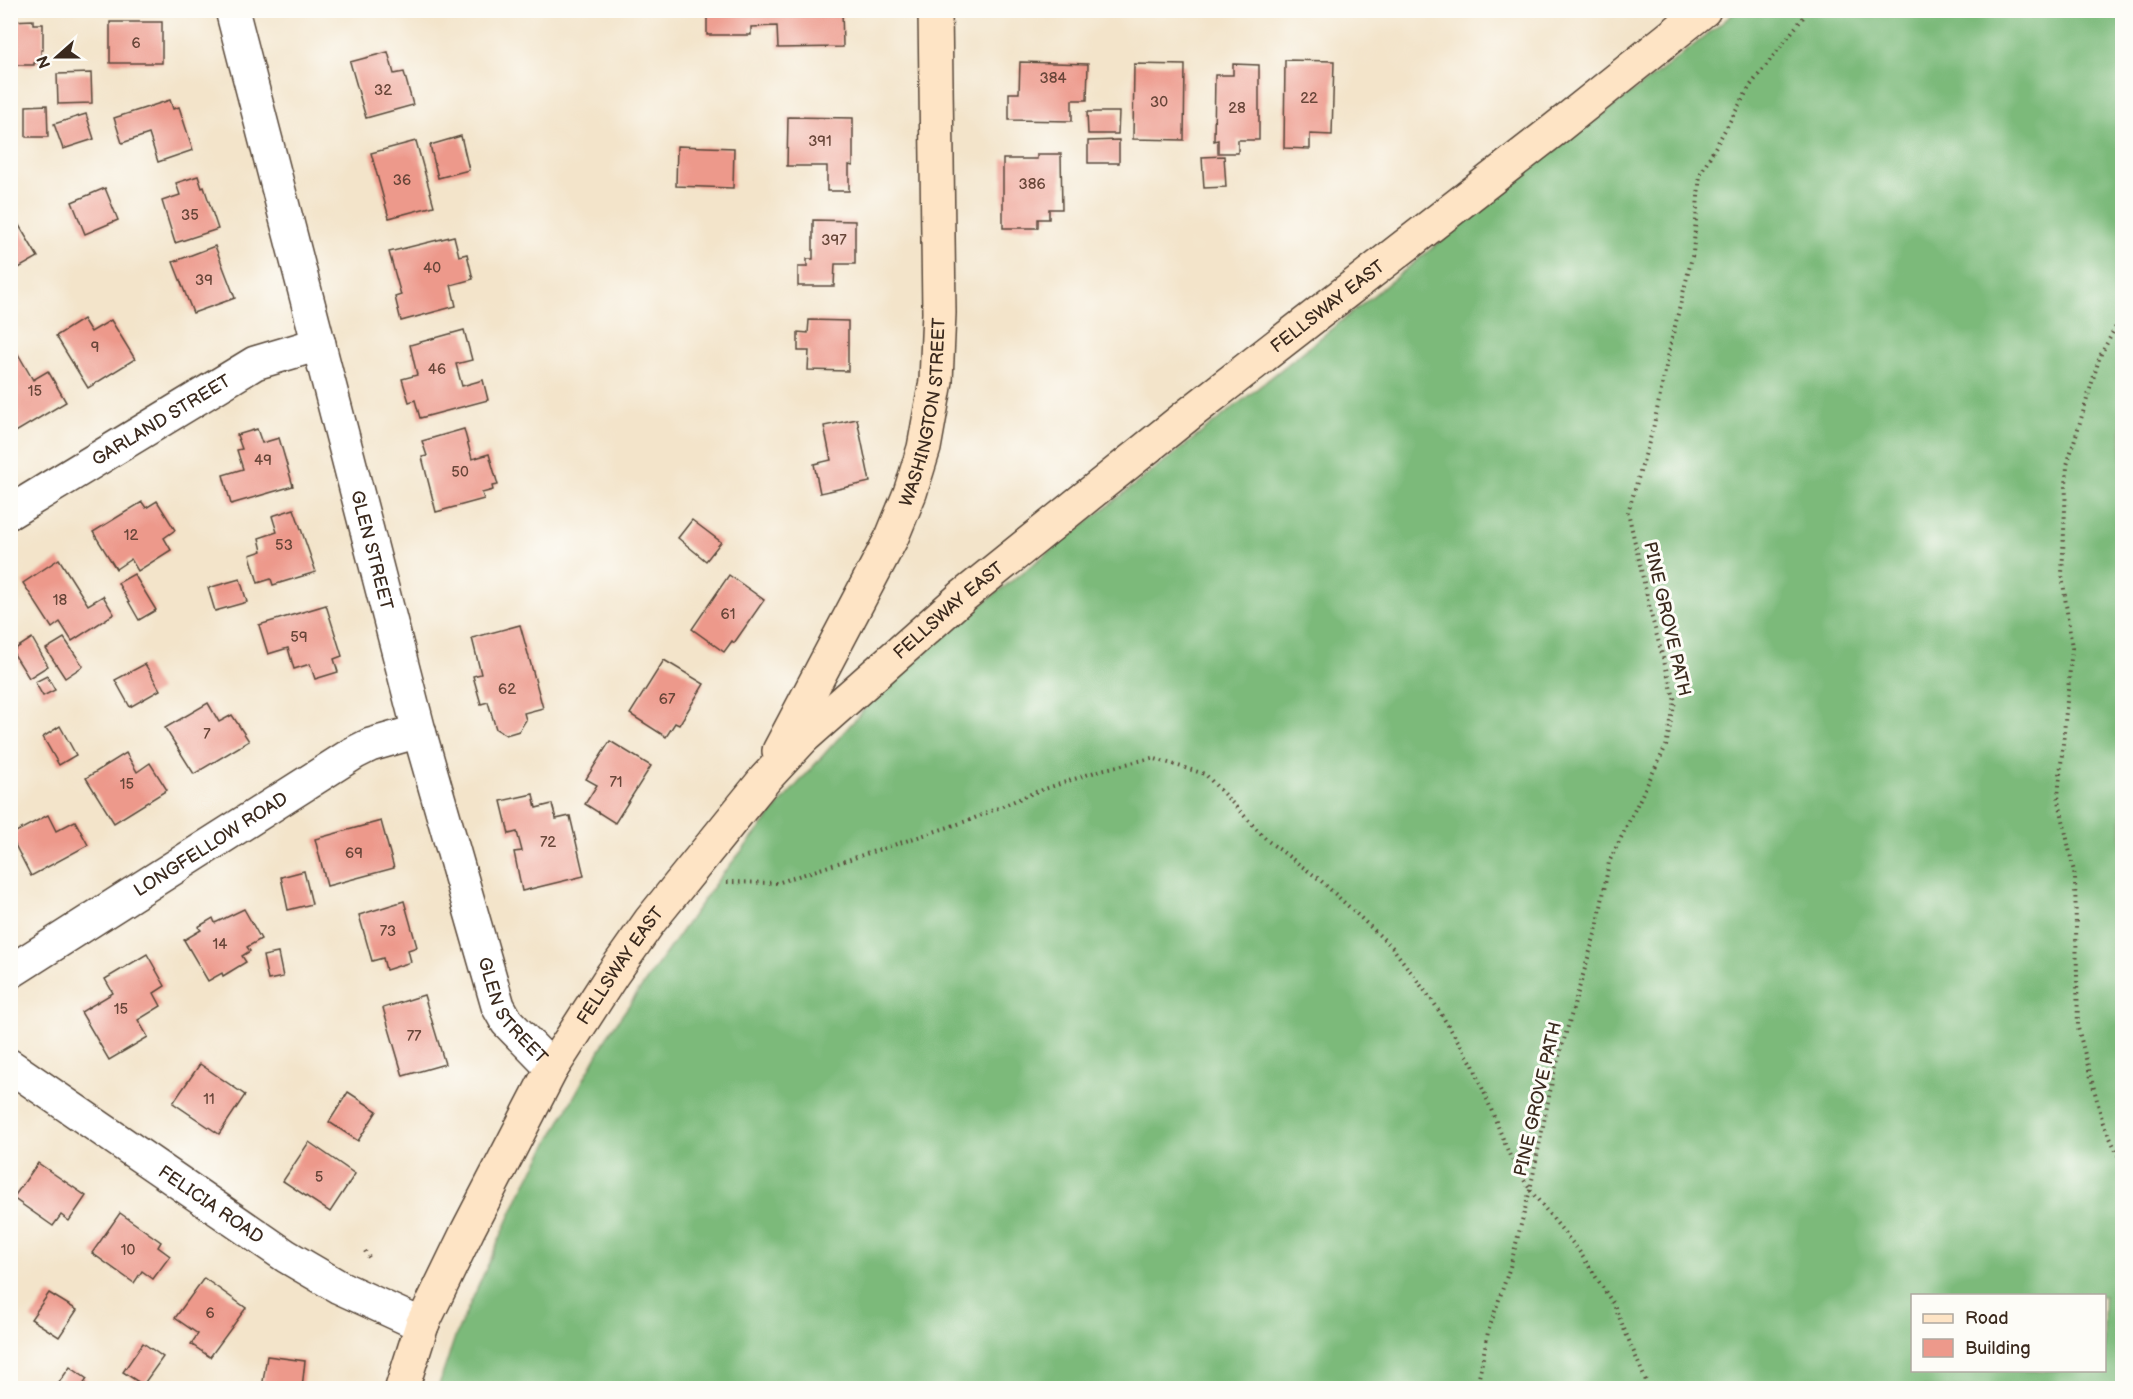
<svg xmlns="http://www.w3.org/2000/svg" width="2133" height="1399" viewBox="0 0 2133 1399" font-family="'Balsamiq Sans',sans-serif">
  <rect width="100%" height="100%" fill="#fdfcf7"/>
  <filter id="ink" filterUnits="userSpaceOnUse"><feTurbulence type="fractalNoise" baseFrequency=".0167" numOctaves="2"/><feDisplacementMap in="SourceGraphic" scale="12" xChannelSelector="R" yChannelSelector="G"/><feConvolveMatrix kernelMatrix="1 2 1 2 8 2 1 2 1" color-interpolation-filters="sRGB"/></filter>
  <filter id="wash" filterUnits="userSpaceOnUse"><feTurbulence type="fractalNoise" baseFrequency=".008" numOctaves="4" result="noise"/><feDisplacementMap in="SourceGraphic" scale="24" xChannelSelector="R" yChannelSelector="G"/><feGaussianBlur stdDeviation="1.35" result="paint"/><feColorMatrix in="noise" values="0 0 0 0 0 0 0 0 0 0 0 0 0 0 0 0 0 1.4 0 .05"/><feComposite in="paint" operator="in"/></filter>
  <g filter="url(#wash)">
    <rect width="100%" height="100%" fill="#f3e4ca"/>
    <path fill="#7cba7a" stroke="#5c724c" stroke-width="1.5" fill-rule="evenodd" d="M 1737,11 L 2122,11 L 2122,1388 L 438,1388 L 455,1337 L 521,1192 L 610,1032 L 717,881 L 786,797 L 884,687 L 981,605 L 1228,412 L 1552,152 L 1665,68 ZM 1912,1296 L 2104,1296 L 2104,1370 L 1912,1370 Z"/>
    <g id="blocks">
      <g fill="#ed998b">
        <path d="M 707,10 L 842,10 L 843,47 L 778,48 L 777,26 L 751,27 L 751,35 L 707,35 Z"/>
        <path d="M 33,20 L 33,24 L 43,24 L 43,50 L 41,50 L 41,62 L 34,63 L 34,65 L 10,65 L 10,21 Z"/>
        <rect x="110" y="22" width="52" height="41"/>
        <path d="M 388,52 L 394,74 L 404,72 L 413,105 L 366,118 L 350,62 Z"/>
        <path d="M 1285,60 L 1334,61 L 1332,135 L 1310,134 L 1310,149 L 1284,148 Z"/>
        <path d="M 1020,62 L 1088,64 L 1087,100 L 1072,100 L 1072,121 L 1009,120 L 1009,93 L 1019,93 Z"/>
        <path d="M 1134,64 L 1185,65 L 1184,140 L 1133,139 Z"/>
        <path d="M 1233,64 L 1259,65 L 1259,140 L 1238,140 L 1238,153 L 1218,153 L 1218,140 L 1214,141 L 1215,75 L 1233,75 Z"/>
        <path d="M 91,73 L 92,103 L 58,104 L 57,74 Z"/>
        <path d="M 170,100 L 173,109 L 179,107 L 193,150 L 158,162 L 149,134 L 122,143 L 114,118 Z"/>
        <path d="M 47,105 L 48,137 L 26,137 L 26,106 Z"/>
        <path d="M 1087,112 L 1119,112 L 1118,134 L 1088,134 Z"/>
        <path d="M 86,114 L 94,139 L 63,149 L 54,124 Z"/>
        <path d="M 788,117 L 853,118 L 853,166 L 849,165 L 849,191 L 827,191 L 827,166 L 787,166 Z"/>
        <path d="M 461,136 L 469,170 L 438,178 L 430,145 Z"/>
        <path d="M 1119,140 L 1119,163 L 1088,163 L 1088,141 Z"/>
        <path d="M 416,141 L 434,206 L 389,218 L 371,153 Z"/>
        <path d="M 677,146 L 734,148 L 733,188 L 676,186 Z"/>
        <path d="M 1037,154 L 1061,154 L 1062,209 L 1049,209 L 1049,219 L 1038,219 L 1038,228 L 1003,228 L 1003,159 L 1037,159 Z"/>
        <path d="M 1224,156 L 1226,187 L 1204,188 L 1202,157 Z"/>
        <path d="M 198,176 L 202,188 L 204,187 L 218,229 L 175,243 L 162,201 L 180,195 L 176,183 Z"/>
        <path d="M 105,188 L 118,220 L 85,234 L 72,202 Z"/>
        <path d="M 14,217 L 38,257 L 10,273 L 10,219 Z"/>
        <path d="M 813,220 L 855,221 L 855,264 L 835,264 L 834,286 L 798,286 L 798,267 L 807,267 L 807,259 L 813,259 Z"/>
        <path d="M 454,236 L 459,256 L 467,254 L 473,279 L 451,285 L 456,306 L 401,321 L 395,297 L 401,295 L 389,252 Z"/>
        <path d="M 215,246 L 235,298 L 193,313 L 173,262 Z"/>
        <path d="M 83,319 L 91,332 L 111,320 L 135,359 L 88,388 L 56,336 Z"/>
        <path d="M 809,320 L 848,321 L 848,371 L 808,370 L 809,351 L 798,351 L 798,332 L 808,333 Z"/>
        <path d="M 464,330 L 472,360 L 456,364 L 462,386 L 483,380 L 488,400 L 420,418 L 415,400 L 409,402 L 402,379 L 417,375 L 410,345 Z"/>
        <path d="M 14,347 L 33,380 L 48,371 L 66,402 L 14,433 L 10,427 L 10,349 Z"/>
        <path d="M 857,419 L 870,482 L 820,493 L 814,464 L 831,460 L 824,426 Z"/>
        <path d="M 257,429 L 262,443 L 279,438 L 293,486 L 231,504 L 223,475 L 243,469 L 237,450 L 242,449 L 237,435 Z"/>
        <path d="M 464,429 L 472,459 L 489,454 L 498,485 L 492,486 L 493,490 L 482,493 L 484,499 L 436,512 L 422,457 L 427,456 L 422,441 Z"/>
        <path d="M 157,501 L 175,530 L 164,538 L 171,550 L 138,571 L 131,559 L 116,569 L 93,532 L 142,502 L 146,508 Z"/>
        <path d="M 294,509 L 316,572 L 273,585 L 271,579 L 258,583 L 250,555 L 262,551 L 259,538 L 277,532 L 272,516 Z"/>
        <path d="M 692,520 L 721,542 L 706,561 L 678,538 Z"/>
        <path d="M 59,559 L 88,605 L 103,596 L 114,614 L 72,641 L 60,622 L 52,628 L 23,583 Z"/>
        <path d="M 134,574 L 156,610 L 139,620 L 118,583 Z"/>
        <path d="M 729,575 L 764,600 L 734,643 L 732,641 L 724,652 L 692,629 Z"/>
        <path d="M 240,579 L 247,602 L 215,611 L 208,588 Z"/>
        <path d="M 326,605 L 342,656 L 334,659 L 338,672 L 315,679 L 310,664 L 294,669 L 288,648 L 268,654 L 259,625 Z"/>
        <path d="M 520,625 L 543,708 L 524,713 L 526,720 L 519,731 L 506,735 L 496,729 L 488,702 L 481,704 L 473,676 L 481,674 L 472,638 Z"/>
        <path d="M 32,638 L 48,666 L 29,678 L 12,651 Z"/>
        <path d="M 64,638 L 83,666 L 65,678 L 46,649 Z"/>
        <path d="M 664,660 L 704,684 L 679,725 L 675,723 L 666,737 L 630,714 Z"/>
        <path d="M 145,664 L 160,690 L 130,707 L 115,680 Z"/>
        <path d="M 47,676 L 55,690 L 43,696 L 35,682 Z"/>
        <path d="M 208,703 L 219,722 L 232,715 L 249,741 L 194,774 L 165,728 Z"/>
        <path d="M 60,726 L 76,755 L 59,765 L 43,737 Z"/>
        <path d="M 610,741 L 651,766 L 615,823 L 585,804 L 597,785 L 586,779 Z"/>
        <path d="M 126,753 L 137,772 L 150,763 L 167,790 L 114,823 L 86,778 Z"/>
        <path d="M 533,794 L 536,808 L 552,804 L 556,819 L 570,816 L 584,876 L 522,891 L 514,852 L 522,851 L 517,832 L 509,834 L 501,801 Z"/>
        <path d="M 48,815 L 56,831 L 75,821 L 88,845 L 31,876 L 10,835 Z"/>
        <path d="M 381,821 L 394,868 L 327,886 L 315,839 Z"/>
        <path d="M 304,871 L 312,904 L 288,910 L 281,877 Z"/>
        <path d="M 404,901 L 417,947 L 408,950 L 411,962 L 386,970 L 383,958 L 372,961 L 359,915 Z"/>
        <path d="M 244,909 L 261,939 L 247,947 L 250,951 L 242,956 L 246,962 L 223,976 L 222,973 L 208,981 L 184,940 L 201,930 L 198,927 L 213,918 L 215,923 Z"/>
        <path d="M 278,953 L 283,977 L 268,980 L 263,956 Z"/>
        <path d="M 147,954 L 165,986 L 154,993 L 161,1006 L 138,1020 L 148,1037 L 109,1060 L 81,1012 L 113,993 L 105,979 Z"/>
        <path d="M 424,995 L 445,1064 L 403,1076 L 383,1008 Z"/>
        <path d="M 200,1064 L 245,1095 L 219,1134 L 173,1103 Z"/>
        <path d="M 348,1092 L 377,1111 L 358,1141 L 329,1122 Z"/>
        <path d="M 309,1142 L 355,1174 L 330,1212 L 283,1181 Z"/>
        <path d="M 38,1163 L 86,1196 L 69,1221 L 61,1215 L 53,1226 L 13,1198 Z"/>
        <path d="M 120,1213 L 161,1242 L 158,1247 L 170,1256 L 153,1279 L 142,1271 L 134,1283 L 92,1253 Z"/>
        <path d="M 204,1278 L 246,1308 L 210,1357 L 191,1344 L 198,1334 L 175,1318 Z"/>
        <path d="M 49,1293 L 77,1310 L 59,1337 L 31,1319 Z"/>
        <path d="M 143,1343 L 163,1357 L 143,1385 L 123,1372 Z"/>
        <path d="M 267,1356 L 305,1361 L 302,1388 L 262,1388 Z"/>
        <path d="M 70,1367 L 87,1379 L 81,1388 L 55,1388 Z"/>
      </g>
    </g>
  </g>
  <g filter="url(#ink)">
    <use href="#blocks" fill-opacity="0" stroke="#574638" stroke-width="1.5"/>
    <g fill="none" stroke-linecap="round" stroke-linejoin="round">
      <g stroke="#574638" stroke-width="36">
        <g id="minor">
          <path id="s1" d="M 232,10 L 419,731 L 498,1006 L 507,1022 L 552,1068"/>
          <path id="s2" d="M 10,512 L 255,363 L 319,344"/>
          <path id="s3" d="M 10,972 L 354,753 L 370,745 L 419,731"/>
          <path id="s4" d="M 10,1066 L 286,1256 L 339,1287 L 422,1325"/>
        </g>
      </g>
      <g stroke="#574638" stroke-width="36">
        <g id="secondary">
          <path id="s5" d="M 779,751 L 892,537 L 910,493 L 924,448 L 936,381 L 939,313 L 935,10"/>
          <path id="s6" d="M 402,1388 L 422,1325 L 468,1230 L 552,1068 L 612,975 L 650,921 L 765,779 L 803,738 L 963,596 L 1189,414 L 1554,130 L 1704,10"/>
        </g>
      </g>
      <g stroke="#574638" stroke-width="4" stroke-dasharray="1.5 4.5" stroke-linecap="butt">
        <path d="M 2122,317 L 2119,321 L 2100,356 L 2067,465 L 2062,575 L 2072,648 L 2058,796 L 2075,877 L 2078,1028 L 2103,1123 L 2122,1163"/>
        <path d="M 727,882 L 777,883 L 970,820 L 1033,793 L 1101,770 L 1152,758 L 1205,774 L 1268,841 L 1319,879 L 1392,947 L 1434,1003 L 1473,1065 L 1510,1156 L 1530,1190 L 1579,1251 L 1614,1305 L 1649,1388"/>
        <path d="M 365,1251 L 370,1259"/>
        <path d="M 1477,1388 L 1488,1332 L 1510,1267 L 1530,1190 L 1553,1077 L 1598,924 L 1609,862 L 1666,746 L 1675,701 L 1652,618 L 1628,512 L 1653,429 L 1672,338 L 1693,253 L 1700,174 L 1750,86 L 1809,10"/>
      </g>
      <use href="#minor" stroke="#fff" stroke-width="33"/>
      <use href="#secondary" stroke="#fee4c5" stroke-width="33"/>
    </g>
  </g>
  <g text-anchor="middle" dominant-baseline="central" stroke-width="6" stroke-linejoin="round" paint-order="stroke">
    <g font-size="15" fill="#684639">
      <text x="136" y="43">6</text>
      <text x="1053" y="78">384</text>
      <text x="383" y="90">32</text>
      <text x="1309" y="98">22</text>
      <text x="1159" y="102">30</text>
      <text x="1237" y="108">28</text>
      <text x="820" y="141">391</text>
      <text x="402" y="180">36</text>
      <text x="1032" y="184">386</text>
      <text x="190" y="215">35</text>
      <text x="834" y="240">397</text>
      <text x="432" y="268">40</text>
      <text x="204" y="280">39</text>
      <text x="95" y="347">9</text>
      <text x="437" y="369">46</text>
      <text x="35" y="391">15</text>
      <text x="263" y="460">49</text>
      <text x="460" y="472">50</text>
      <text x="131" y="535">12</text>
      <text x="284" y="545">53</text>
      <text x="60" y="600">18</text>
      <text x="728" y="614">61</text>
      <text x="299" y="637">59</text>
      <text x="507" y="689">62</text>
      <text x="667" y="699">67</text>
      <text x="207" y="734">7</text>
      <text x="616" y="782">71</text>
      <text x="127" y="784">15</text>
      <text x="548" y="842">72</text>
      <text x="354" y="853">69</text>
      <text x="388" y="931">73</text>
      <text x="220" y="944">14</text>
      <text x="121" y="1009">15</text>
      <text x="414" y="1036">77</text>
      <text x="209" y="1099">11</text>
      <text x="319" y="1177">5</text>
      <text x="128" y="1250">10</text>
      <text x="210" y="1313">6</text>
    </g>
    <g font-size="18" fill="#3b2a1e" stroke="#fdfcf7">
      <text stroke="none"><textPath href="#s6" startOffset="1449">FELLSWAY EAST</textPath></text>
      <text stroke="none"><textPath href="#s5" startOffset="372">WASHINGTON STREET</textPath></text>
      <text stroke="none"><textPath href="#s2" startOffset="177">GARLAND STREET</textPath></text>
      <text stroke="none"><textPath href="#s1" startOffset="558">GLEN STREET</textPath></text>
      <text stroke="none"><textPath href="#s6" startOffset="963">FELLSWAY EAST</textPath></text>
      <text transform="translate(1667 619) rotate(77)">PINE GROVE PATH</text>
      <text stroke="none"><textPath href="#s3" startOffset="238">LONGFELLOW ROAD</textPath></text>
      <text stroke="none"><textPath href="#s6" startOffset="477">FELLSWAY EAST</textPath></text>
      <text stroke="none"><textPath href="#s1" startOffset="1042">GLEN STREET</textPath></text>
      <text transform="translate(1538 1099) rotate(-77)">PINE GROVE PATH</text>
      <text stroke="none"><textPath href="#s4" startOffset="244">FELICIA ROAD</textPath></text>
    </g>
  </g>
  <rect width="2133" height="1399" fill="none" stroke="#fdfcf7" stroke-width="36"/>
  <rect x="1911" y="1294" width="195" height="78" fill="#fdfcf7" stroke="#afa8a0" stroke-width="1.5"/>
  <rect x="1923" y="1314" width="30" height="9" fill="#fee4c5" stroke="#afa8a0" stroke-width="1.5"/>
  <text x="1965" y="1324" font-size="18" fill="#3b2a1e">Road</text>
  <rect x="1923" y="1339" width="30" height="18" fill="#ed998b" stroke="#afa8a0" stroke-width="1.5"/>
  <text x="1965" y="1354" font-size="18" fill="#3b2a1e">Building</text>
  <g transform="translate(57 57) rotate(249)" stroke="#fdfcf7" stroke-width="4.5" paint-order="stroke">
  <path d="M0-4.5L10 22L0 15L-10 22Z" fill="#3b2a1e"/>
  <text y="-9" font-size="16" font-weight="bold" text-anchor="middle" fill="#3b2a1e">N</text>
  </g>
</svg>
